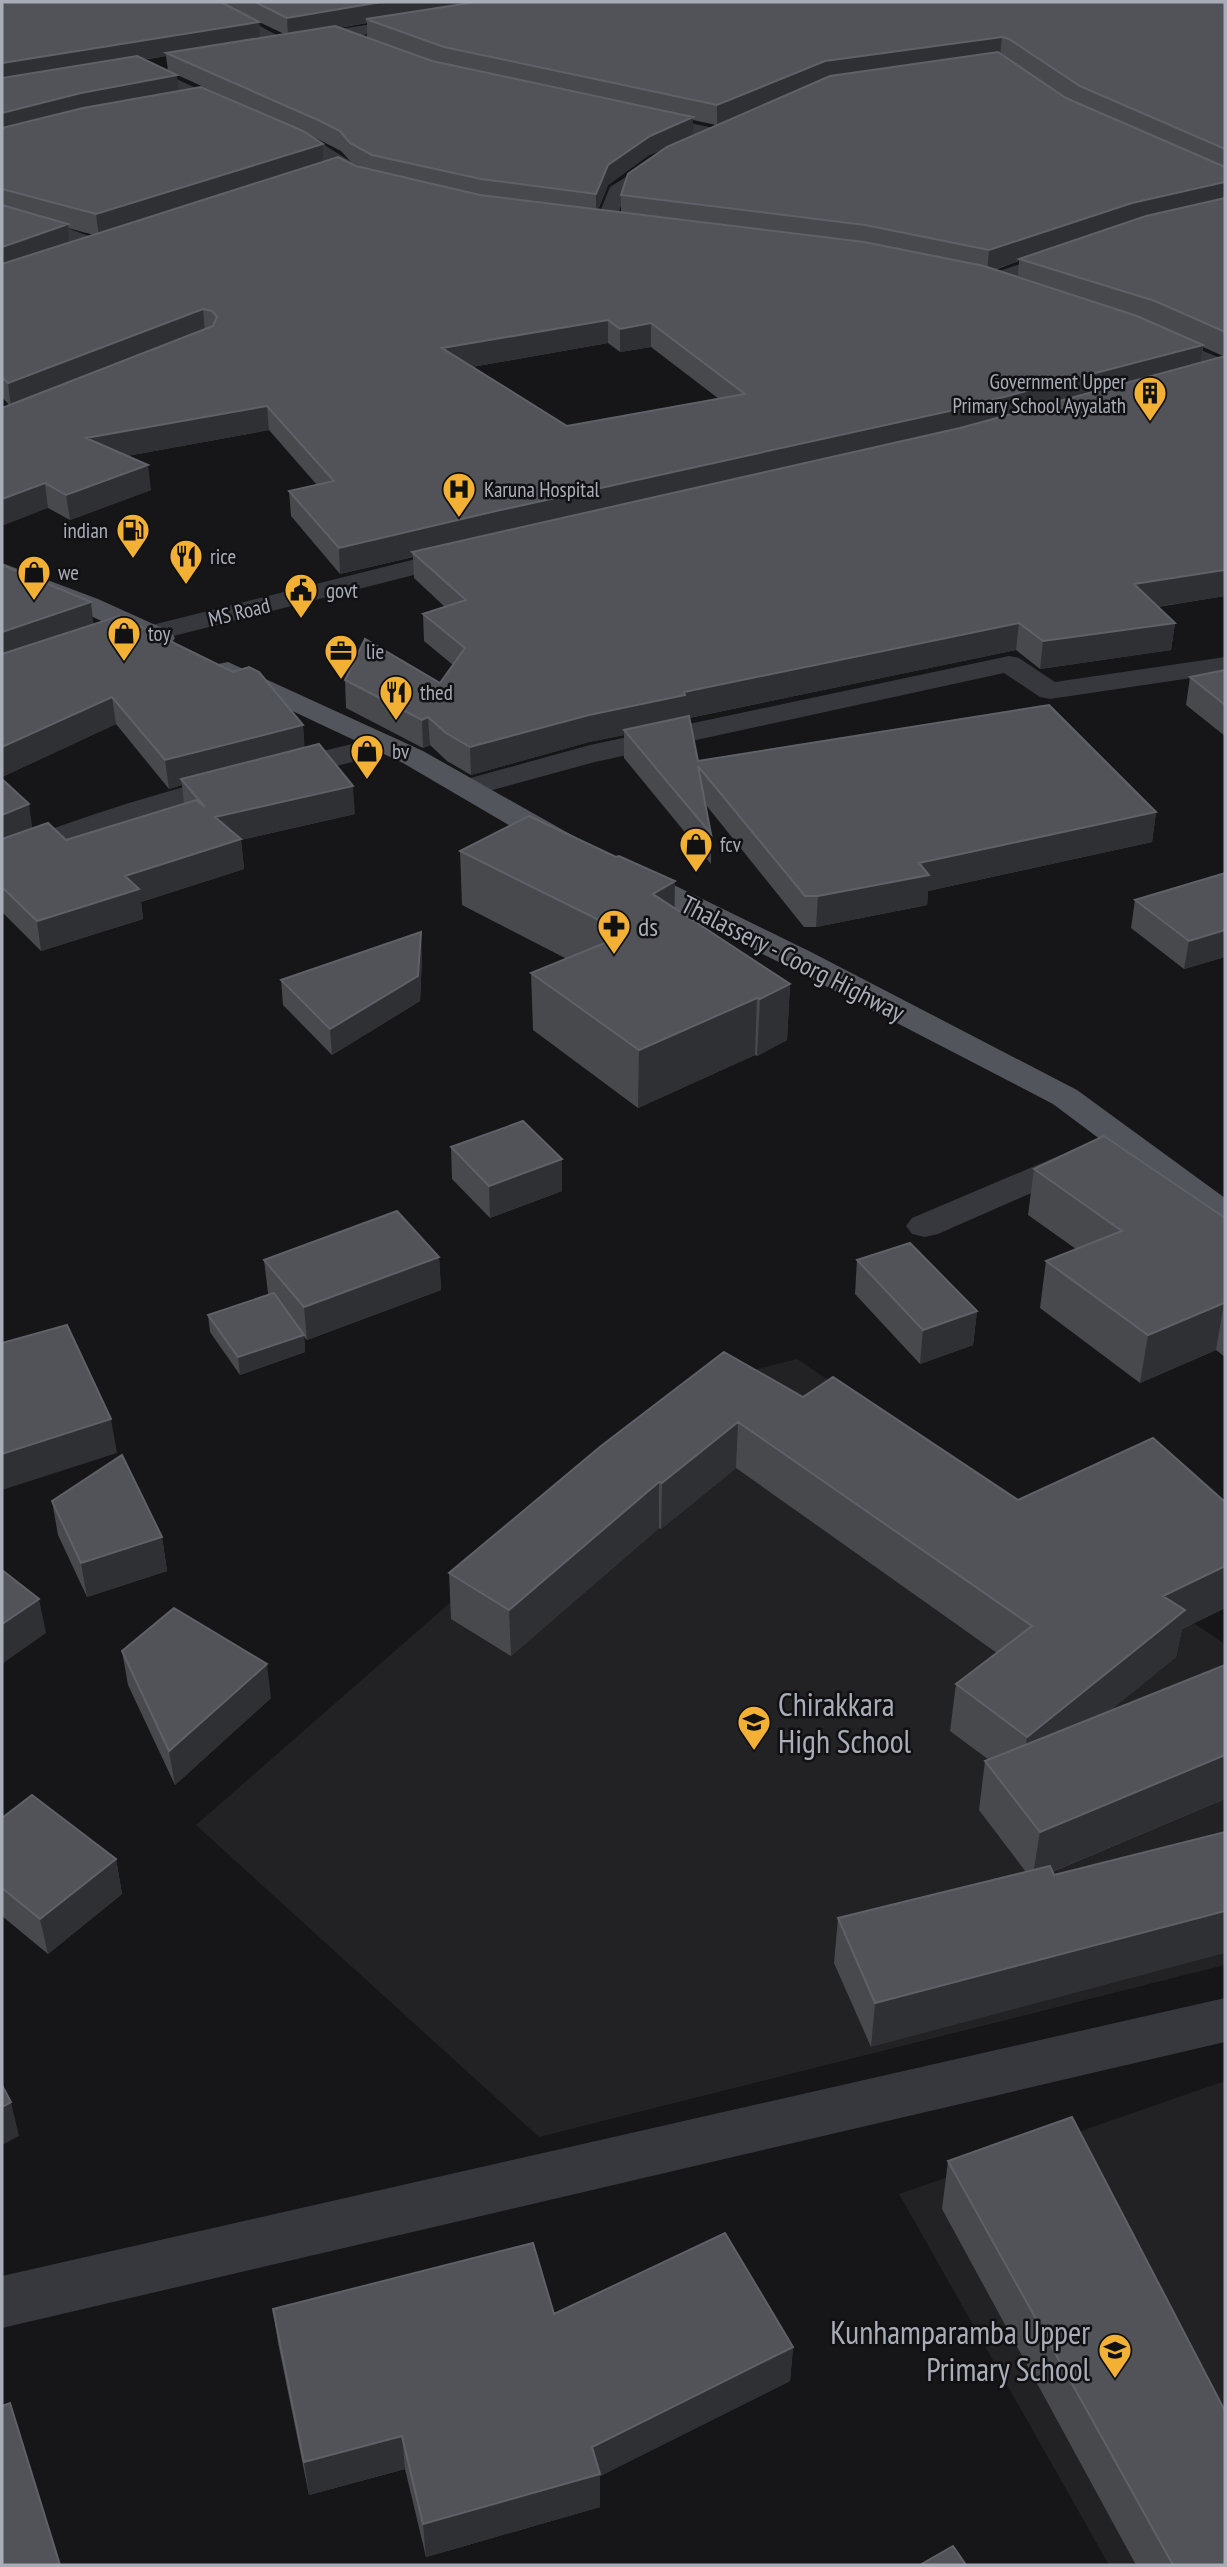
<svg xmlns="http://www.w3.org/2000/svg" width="1227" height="2567" font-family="'PT Sans Narrow',sans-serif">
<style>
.built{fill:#222225}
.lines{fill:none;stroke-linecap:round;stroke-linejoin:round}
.minor{fill:#37383d;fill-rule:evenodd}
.major{fill:#53555c;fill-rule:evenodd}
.wall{fill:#47494d;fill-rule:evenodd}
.shaded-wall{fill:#2f3033}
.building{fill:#525359;stroke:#5f6168;stroke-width:2;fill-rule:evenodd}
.labels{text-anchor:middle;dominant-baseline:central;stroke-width:5;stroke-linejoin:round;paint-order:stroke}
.far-poi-label{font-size:21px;fill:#a8adb8;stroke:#111113;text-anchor:start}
.far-street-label{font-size:21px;fill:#a8adb8;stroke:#111113}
.poi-label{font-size:26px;fill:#a8adb8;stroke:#111113;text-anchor:start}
.street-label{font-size:26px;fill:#a8adb8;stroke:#111113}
.near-poi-label{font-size:32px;fill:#a8adb8;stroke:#111113;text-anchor:start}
</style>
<rect width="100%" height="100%" fill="#161618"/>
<path class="built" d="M797 1359 1225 1644V1965L539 2137 196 1825 701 1383Z
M1225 2081V2565H1109L899 2194Z"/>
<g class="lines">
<path class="minor" d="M194 2H214L292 43 290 47H278Z
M418 17 424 19 426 22 424 25 301 45 293 40 301 35Z
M140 62 241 109 313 138 389 185 379 191 353 182 300 146 229 117 134 71 132 67 134 63Z
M641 113 719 129 728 134 719 139 635 122 632 118Z
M668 151 675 153 677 157 675 161 626 194 612 228H598L595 224 610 187Z
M2 211 67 228 105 242 108 246 105 250 98 252 2 223Z
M1069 248 1076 250 1079 254 1076 258 1009 281 1024 286 1027 290 1024 294C1012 298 986 291 978 281L981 277Z
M1153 330 1225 360V375L1145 342 1142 337 1145 332Z
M464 547 473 550 477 555 473 560 150 642 140 640 137 634 140 628Z
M1009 656 1019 658 1055 682 1225 657V673L1050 699 1040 697 1004 673 595 762 467 797 456 794 452 788 456 782 590 745Z
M387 736 397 739 401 745 397 751 202 799 107 829 2 868V848C126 798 256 766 387 736Z
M1082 1146 1095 1149 1100 1157 1095 1165 938 1234 925 1237 912 1234 906 1226 912 1218Z
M1225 1998V2042L2 2328V2276Z"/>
<path class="major" d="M2 563 98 599 171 632 175 638 171 644 161 646 151 644 80 611 2 580Z
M228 662 423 751 577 838 581 845 577 852 566 854 555 852 403 763 218 676 214 670 218 664Z
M626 865 637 867 811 952 1077 1090 1225 1198V1226L1212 1223 1053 1104 787 966 615 881 610 874 615 867Z"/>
</g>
<path class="wall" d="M2 2H1225V596L1158 607 1175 623 1171 650 1040 669 1016 650 689 718 698 761 1156 812 1152 842 928 891 927 905 816 927H804L706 805 711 834V864L624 758V735L589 742 471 775 447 761 430 745 423 748 346 708 345 680 440 683 453 665 424 641 423 614 445 607 414 578 413 557 340 574 291 516 289 491 317 485 269 430 127 456 151 490 70 520 48 508 9 405 2 397ZM255 20 284 34 261 38 259 22ZM367 23V38L339 28ZM166 56 168 71 143 60ZM1005 57 1007 58 1070 100 1066 98ZM175 74 257 111 178 91ZM693 120 716 125 693 135ZM306 133 341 151 351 162 361 167 324 162 323 144ZM664 149 621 195V212L598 210 608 185 649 155ZM68 228 94 235 70 242ZM1019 261 1018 277 995 270 1008 265ZM608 343 620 352 651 347 719 399 567 426 472 367ZM1203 347 1223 356 1201 362Z
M2 565 94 624 303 725 304 748 355 814 241 840 244 869 141 902 143 919 41 951 2 912V779L32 828 66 840 184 804 182 785 169 789 116 724 2 777Z
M1225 670V736L1186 705 1190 677Z
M460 851 674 908 790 984 787 1040 757 1056 755 1055 638 1108 533 1030 531 973 567 959 462 905Z
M1225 873V957L1184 969 1131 928 1135 900Z
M422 957 420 1001 332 1055 283 1005 281 980Z
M451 1147 562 1191 490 1218 452 1179Z
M1034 1169 1225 1218V1357L1216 1350 1140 1383 1040 1308 1046 1261 1076 1249 1028 1215Z
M439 1257 441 1290 307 1340 304 1337 305 1352 240 1375 210 1332 208 1315 269 1295 268 1293 264 1260Z
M857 1260 977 1311 973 1345 920 1364 855 1294Z
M803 1397 1018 1500 1225 1502V1608L1182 1629 1176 1657 1108 1712 1225 1799 1052 1872 871 2047 834 1963 838 1918 1026 1872 979 1810 985 1761 989 1760 950 1731 956 1684 997 1653 736 1468 661 1529 659 1528 511 1656 451 1619 449 1573 601 1446Z
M52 1501 162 1537 167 1571 87 1597 58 1535Z
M122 1651 271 1698 175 1785 128 1685Z
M2 1818 116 1859 122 1894 48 1954 2 1916Z
M948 2161 1225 2565H1136L942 2209Z
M273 2309 554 2314 793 2347 790 2381 600 2476V2507L426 2557 405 2469 309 2495 278 2343Z"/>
<path class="shaded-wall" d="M381 2H490L366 19 367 23 288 36 287 18Z
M259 22 261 41 166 53V56L2 82V63Z
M1002 37 1000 56 717 125V105L825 61Z
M177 75 179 95 2 134V113L81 93Z
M693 117V136L649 155 608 185 596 214V194L608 165 650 136Z
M323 144 324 165 99 236 96 214Z
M1225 182V202L1019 259V261L987 272 989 250 1132 203Z
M68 224 70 246 2 270V247Z
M203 309 205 333 11 407 8 383Z
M608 320V343L443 372 442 348Z
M651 323V347L620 352V329Z
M1203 345 1200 368 952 434 412 552 413 557 340 574 339 548Z
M267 406 269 430 89 463 86 438Z
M148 465 151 490 70 520 66 495Z
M45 483 48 508 2 526V499Z
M1225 570V596L1130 611 1134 584Z
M91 602 94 629 2 660V632Z
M1019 623 1016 650 684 719 624 730V735L589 742 471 775 470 747 589 715 684 692Z
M1175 623 1171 650 1040 669 1043 641Z
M112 697 116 724 2 777V747Z
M428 717 430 745 423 748 422 720Z
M303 725 305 753 181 779 182 785 169 789 165 760Z
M353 786 355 814 241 840 244 869 141 902 143 919 41 951 37 921 125 876 215 817Z
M29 804 33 833 2 846V815Z
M1156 812 1152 842 928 891 927 905 816 927 818 896 919 863Z
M675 881 674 936 653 894Z
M1225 930V957L1184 969 1189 941Z
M421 932 422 957 420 1001 332 1055 330 1029Z
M790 984 787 1040 757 1056 760 999Z
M757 998 755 1055 638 1108 639 1050Z
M562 1159V1191L490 1218 489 1186Z
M439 1257 441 1290 307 1340 304 1307Z
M1224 1303 1216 1350 1140 1383 1148 1335Z
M977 1311 973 1345 920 1364 923 1330Z
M304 1335 305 1352 240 1375 238 1357Z
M111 1419 117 1453 2 1490V1454Z
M738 1422 736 1468 661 1529 662 1483Z
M659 1482V1528L511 1656 509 1610Z
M162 1537 167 1571 87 1597 81 1563Z
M1225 1566V1608L1182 1629 1176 1657 1021 1783 1027 1737 1163 1596Z
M39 1599 46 1633 2 1664V1624Z
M267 1664 271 1698 175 1785 169 1751Z
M1225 1755V1799L1032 1880 1040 1832Z
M116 1859 122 1894 48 1954 40 1919Z
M1225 1911V1953L871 2047 875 2003Z
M11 2102 19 2136 2 2145V2107Z
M793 2347 790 2381 600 2476V2507L426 2557 423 2524 592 2447Z
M402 2436 405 2469 309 2495 304 2462Z"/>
<path class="building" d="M2 2H221L259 22 2 63Z
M255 2H381L287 18Z
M476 2H1225V149L1080 86 1009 39 1002 37 825 61 717 105 444 47 366 19Z
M335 26 432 61 693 117 650 136 608 165 596 194 481 179 372 155 350 143 340 131 318 120 166 53Z
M998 52 1066 98 1225 167V182L1132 203 989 250 865 225 621 195 628 174 667 147 830 76Z
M137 56 177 75 81 93 2 113V78Z
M201 87 303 131 323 144 96 214 2 189V128L83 108Z
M338 157 356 166 480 195 864 242 984 266 1137 316 1203 345 954 410 496 511 339 548 289 491 334 481 267 406 86 438 148 465 66 495 45 483 2 499V408L213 326 217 317 212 311 203 309 8 383 2 377V264ZM608 320 620 329 651 323 745 394 567 426 442 348Z
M1225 198V332L1155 301 1019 259 1146 216Z
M2 205 68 224 2 247Z
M1225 356V570L1134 584 1175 623 1043 641 1019 623 684 692 685 695 589 715 470 747 446 733 428 717 422 720 345 680 365 639 440 683 465 648 423 614 466 600 412 552 960 428Z
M2 565 91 602 2 632Z
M119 616 233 672 249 667 259 672 303 725 165 760 112 697 2 747V654Z
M1225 670V705L1190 677Z
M1049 705 1156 812 919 863 929 875 818 896H805L698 766 711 834 624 730 689 716 698 761Z
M319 744 353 786 215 817 241 839 125 876 139 889 37 921 2 887V839L48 823 66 840 196 800 205 807 181 779Z
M2 779 29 804 2 815Z
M529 816 616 857 619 856 675 881 653 894 790 984 760 999 757 998 639 1050 531 973 627 934 460 851Z
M1225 873V930L1189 941 1135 900Z
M421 932 418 976 330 1029 281 980Z
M523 1121 562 1159 489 1186 451 1147Z
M1104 1136 1225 1218V1304L1224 1303 1148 1335 1046 1261 1122 1231 1034 1169Z
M397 1211 439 1257 304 1307 264 1260Z
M910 1243 977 1311 923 1330 857 1260Z
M274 1293 304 1335 238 1357 208 1315Z
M67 1325 111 1419 2 1454V1343Z
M724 1352 803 1397 833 1377 1018 1500 1153 1438 1225 1502V1566L1163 1596 1185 1610 1027 1737 956 1684 1032 1626 738 1422 662 1483 659 1482 509 1610 449 1573 601 1446Z
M122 1455 162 1537 81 1563 52 1501Z
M2 1570 39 1599 2 1624Z
M174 1608 267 1664 169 1751 122 1651Z
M1225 1665V1755L1040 1832 985 1761Z
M32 1795 116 1859 40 1919 2 1888V1818Z
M1225 1832V1911L875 2003 838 1918 1050 1866 1054 1875Z
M2 2085 11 2102 2 2107Z
M1072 2117 1225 2411V2565H1173L948 2161Z
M725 2233 793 2347 592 2447 600 2474 423 2524 402 2436 304 2462 273 2309 533 2243 554 2314Z
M10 2403 60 2565H2V2406Z
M953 2546 966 2565H920Z"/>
<defs>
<symbol id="building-pin" viewBox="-11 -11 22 30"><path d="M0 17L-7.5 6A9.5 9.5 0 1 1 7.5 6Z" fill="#f2b134" stroke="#111113"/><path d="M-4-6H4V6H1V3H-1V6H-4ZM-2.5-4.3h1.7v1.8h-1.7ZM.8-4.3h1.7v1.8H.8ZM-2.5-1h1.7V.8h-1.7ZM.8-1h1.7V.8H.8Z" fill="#111"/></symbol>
<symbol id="hospital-pin" viewBox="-11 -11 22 30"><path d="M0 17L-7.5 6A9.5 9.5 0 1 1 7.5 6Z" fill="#f2b134" stroke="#111113"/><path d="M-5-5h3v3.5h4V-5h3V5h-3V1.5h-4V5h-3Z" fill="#111"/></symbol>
<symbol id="fuel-pin" viewBox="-11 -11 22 30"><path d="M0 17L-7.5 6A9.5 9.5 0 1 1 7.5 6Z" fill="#f2b134" stroke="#111113"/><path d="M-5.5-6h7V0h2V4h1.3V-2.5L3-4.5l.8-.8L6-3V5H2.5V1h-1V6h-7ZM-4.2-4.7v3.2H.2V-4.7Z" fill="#111"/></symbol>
<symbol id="restaurant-pin" viewBox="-11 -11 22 30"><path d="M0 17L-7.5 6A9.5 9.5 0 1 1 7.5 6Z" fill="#f2b134" stroke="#111113"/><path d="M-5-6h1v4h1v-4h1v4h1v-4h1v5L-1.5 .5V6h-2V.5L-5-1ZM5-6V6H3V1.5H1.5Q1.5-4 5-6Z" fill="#111"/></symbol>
<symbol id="shop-pin" viewBox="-11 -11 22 30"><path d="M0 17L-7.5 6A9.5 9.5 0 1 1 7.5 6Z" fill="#f2b134" stroke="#111113"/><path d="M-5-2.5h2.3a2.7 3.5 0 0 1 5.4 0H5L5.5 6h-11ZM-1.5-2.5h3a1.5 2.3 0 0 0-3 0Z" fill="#111"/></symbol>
<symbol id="civic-pin" viewBox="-11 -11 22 30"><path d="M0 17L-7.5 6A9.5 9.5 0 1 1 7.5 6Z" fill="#f2b134" stroke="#111113"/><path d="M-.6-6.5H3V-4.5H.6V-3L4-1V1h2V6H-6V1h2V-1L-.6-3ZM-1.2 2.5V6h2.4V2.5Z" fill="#111"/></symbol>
<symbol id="office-pin" viewBox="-11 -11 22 30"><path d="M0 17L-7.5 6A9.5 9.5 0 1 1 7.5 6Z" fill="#f2b134" stroke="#111113"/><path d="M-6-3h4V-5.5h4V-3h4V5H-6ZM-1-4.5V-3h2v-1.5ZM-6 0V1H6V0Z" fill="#111"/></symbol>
<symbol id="pharmacy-pin" viewBox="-11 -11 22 30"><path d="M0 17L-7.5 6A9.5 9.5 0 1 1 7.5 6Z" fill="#f2b134" stroke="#111113"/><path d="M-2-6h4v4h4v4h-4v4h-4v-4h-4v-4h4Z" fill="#111"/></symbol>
<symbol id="school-pin" viewBox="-11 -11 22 30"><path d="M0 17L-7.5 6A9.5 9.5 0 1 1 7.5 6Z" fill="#f2b134" stroke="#111113"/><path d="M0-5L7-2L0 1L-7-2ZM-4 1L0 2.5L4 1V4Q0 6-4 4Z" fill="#111"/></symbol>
</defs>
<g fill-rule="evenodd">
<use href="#building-pin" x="1131" y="374" width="38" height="52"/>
<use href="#hospital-pin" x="440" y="470" width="38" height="52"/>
<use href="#fuel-pin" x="114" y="511" width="38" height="52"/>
<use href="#restaurant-pin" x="167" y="537" width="38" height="52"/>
<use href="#shop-pin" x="15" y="553" width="38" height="52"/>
<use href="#civic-pin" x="282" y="571" width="38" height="52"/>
<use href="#shop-pin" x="105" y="614" width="38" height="52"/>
<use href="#office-pin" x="322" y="632" width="38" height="52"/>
<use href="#restaurant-pin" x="377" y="673" width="38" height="52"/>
<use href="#shop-pin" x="348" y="732" width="38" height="52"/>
<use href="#shop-pin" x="677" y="825" width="38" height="52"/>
<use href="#pharmacy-pin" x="595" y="907" width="38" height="52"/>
<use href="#school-pin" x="735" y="1703" width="38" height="52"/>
<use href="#school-pin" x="1096" y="2331" width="38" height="52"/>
</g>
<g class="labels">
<g class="far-poi-label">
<text x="1126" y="381" text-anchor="end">Government Upper<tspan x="1126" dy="24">Primary School Ayyalath</tspan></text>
<text x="484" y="489">Karuna Hospital</text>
<text x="108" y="530" text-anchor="end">indian</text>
<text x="210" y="556">rice</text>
<text x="58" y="572">we</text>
<text x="326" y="590">govt</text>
<text x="148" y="633">toy</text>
<text x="366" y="651">lie</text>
<text x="420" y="692">thed</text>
<text x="392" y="751">bv</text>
<text x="720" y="844">fcv</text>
</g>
<g class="far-street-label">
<text transform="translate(239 612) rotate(-14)">MS Road</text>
</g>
<g class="poi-label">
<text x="638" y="926">ds</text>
</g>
<g class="street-label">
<text transform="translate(793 958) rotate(27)">Thalassery - Coorg Highway</text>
</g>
<g class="near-poi-label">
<text x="778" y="1704">Chirakkara<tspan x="778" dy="37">High School</tspan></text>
<text x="1090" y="2332" text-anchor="end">Kunhamparamba Upper<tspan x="1090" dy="37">Primary School</tspan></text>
</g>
</g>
<rect width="1227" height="2567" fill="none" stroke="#a8adb8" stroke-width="7"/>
</svg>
